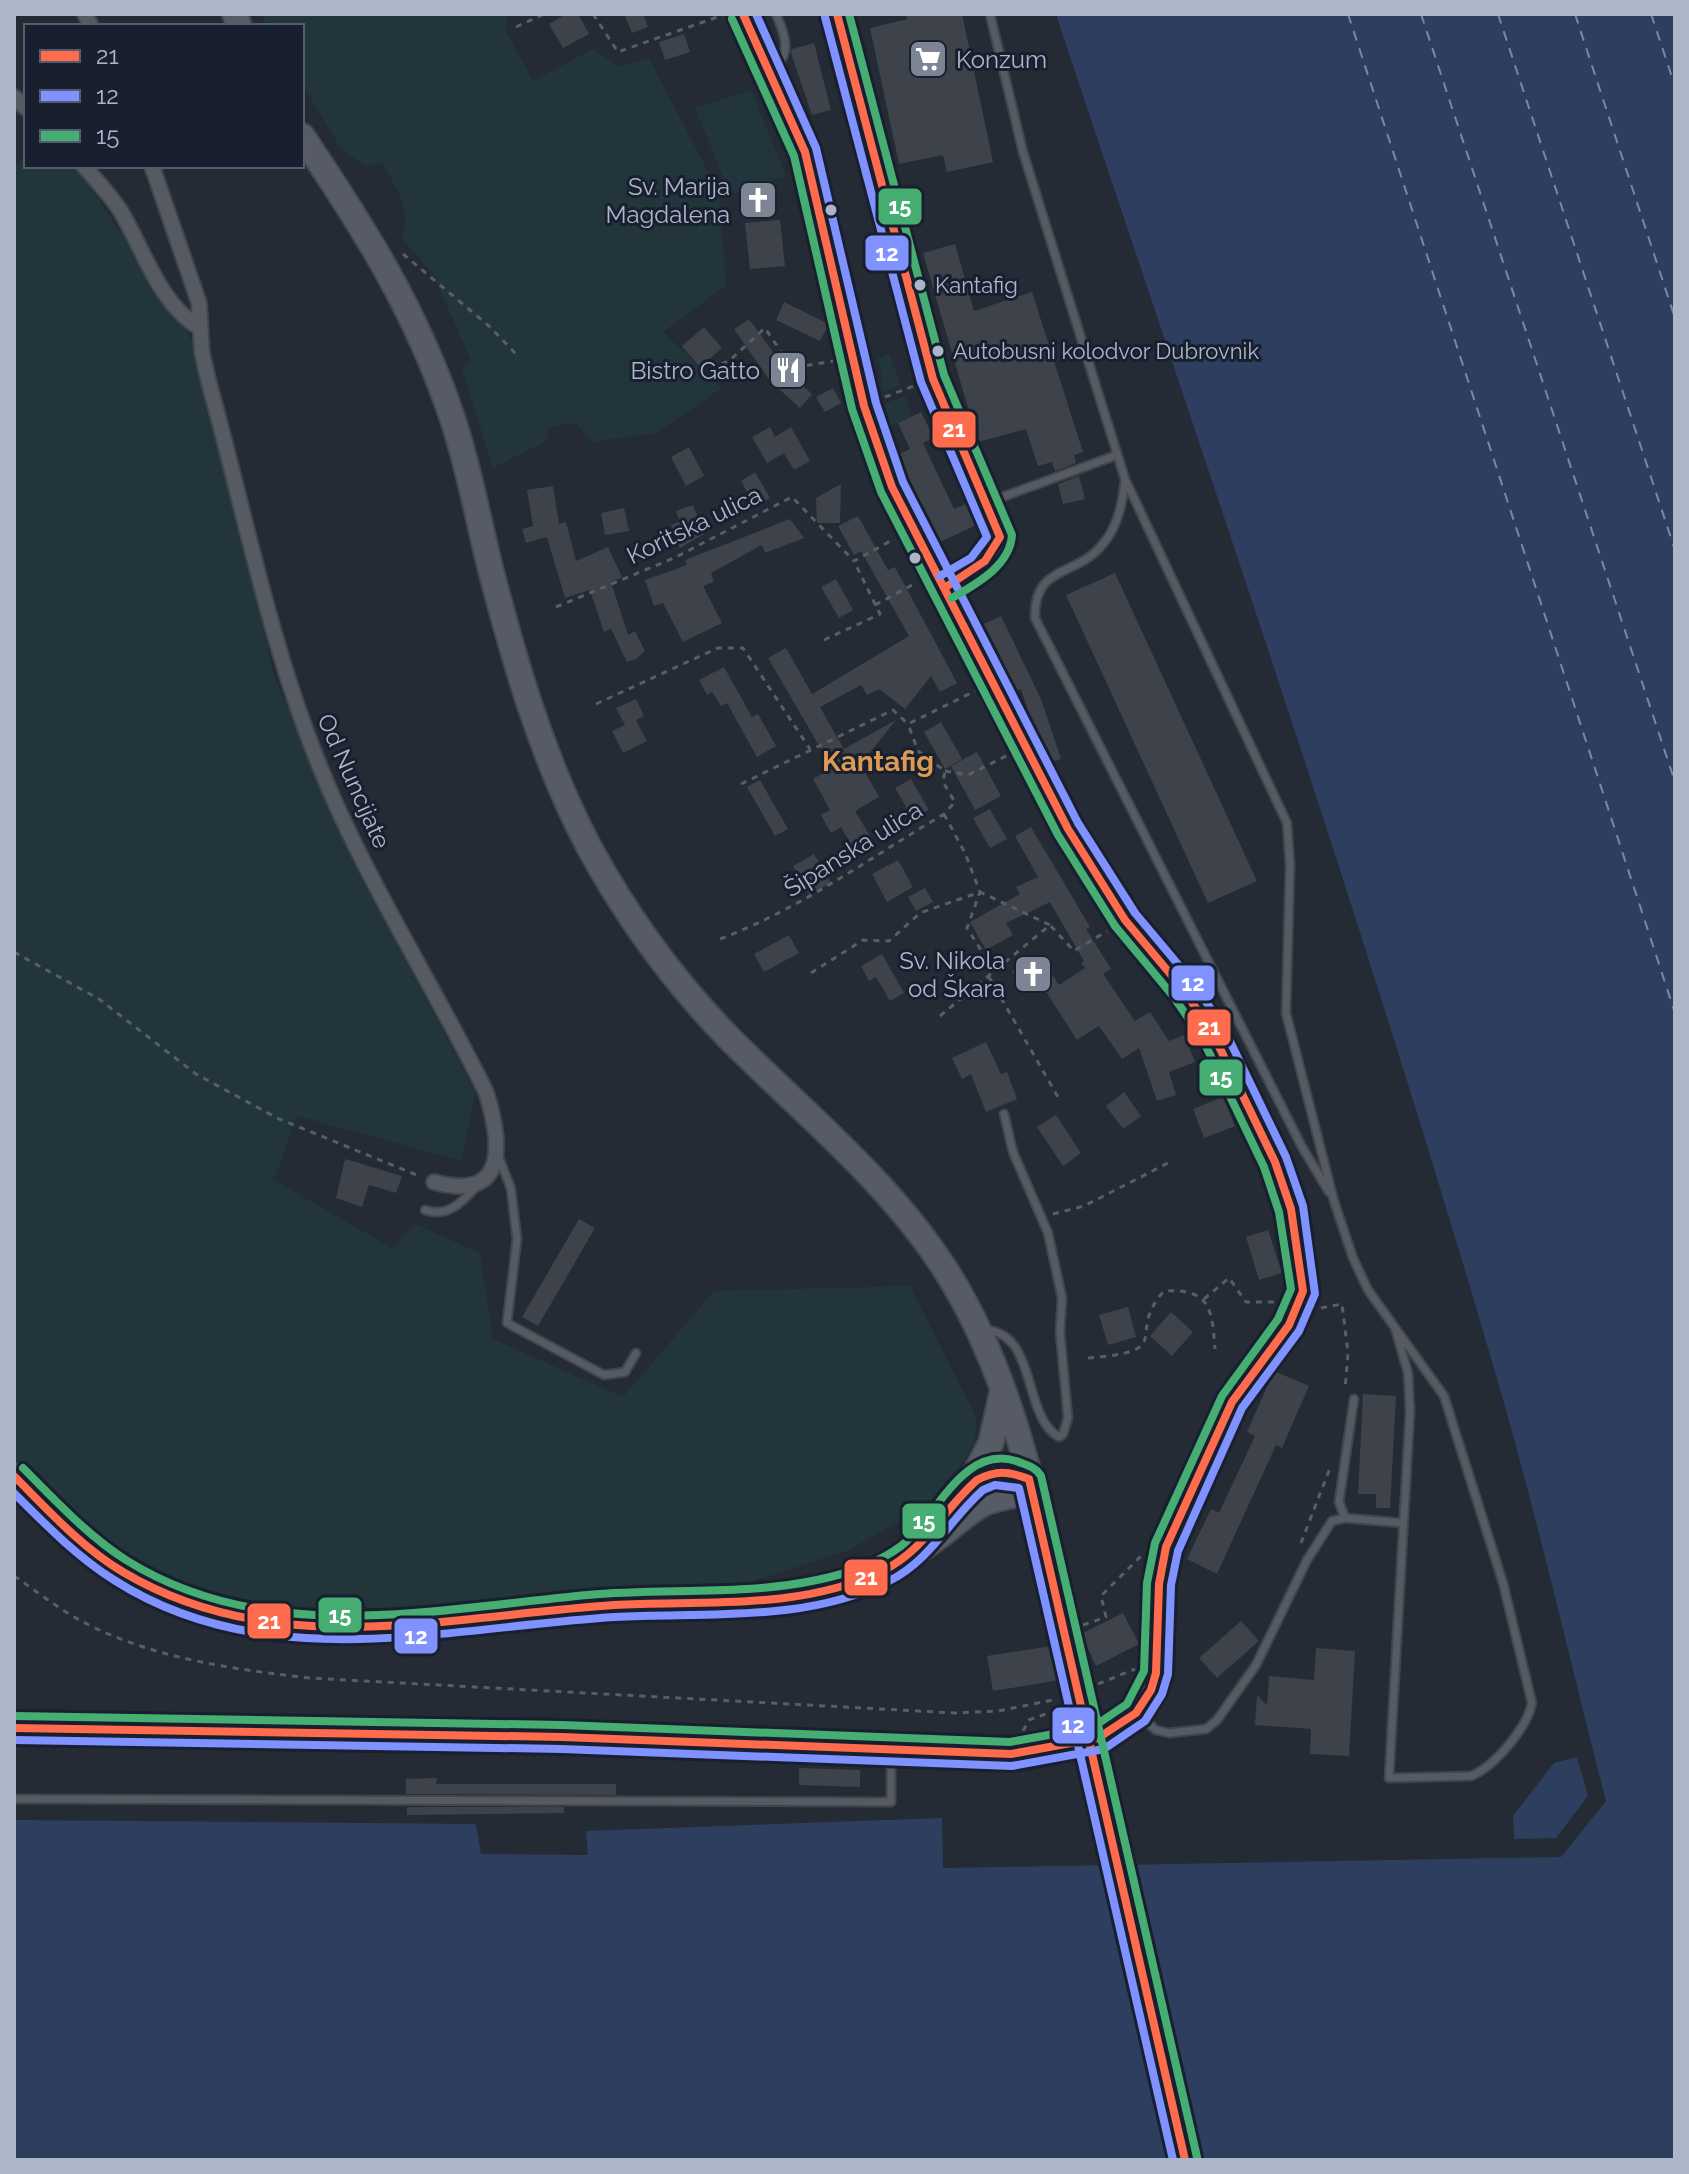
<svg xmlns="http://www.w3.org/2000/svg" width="1689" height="2174" font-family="Raleway,sans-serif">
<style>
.green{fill:#22353b}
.water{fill:#2e3e5e}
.pier{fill:#252b35}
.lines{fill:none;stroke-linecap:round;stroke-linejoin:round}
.ferry{stroke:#7389b2;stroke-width:2;stroke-dasharray:10 8;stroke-linecap:butt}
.building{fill:#3d424b}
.lane-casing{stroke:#41454d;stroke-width:11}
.street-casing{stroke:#41454d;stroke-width:18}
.primary-casing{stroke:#424851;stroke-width:28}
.path{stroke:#585e66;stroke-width:3;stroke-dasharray:6 6;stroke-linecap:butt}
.lane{stroke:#555a63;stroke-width:7}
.street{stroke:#555a63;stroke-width:14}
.primary{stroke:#575b65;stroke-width:24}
.primary-bridge-casing{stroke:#424851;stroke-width:28;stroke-linecap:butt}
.primary-bridge{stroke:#575b65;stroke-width:24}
.bus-1-casing{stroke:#182030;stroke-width:14}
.bus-2-casing{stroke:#182030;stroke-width:14}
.bus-3-casing{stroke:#182030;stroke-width:14}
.bus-1{stroke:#ff6b4d;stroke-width:8}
.bus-2{stroke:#8092ff;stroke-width:8}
.bus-3{stroke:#46ae72;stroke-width:8}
.bus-dot{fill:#adb5c8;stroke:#182030;stroke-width:3}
.labels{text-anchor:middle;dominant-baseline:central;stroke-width:6;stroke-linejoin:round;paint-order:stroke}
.bus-label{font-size:22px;fill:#adb5c8;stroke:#182030;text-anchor:start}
.poi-label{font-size:24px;fill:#adb5c8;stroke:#182030;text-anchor:end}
.street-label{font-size:24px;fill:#adb5c8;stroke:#182030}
.quarter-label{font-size:28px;font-weight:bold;fill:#dd9a53;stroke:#182030}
.line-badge{stroke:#182030;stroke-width:3}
.badge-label{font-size:22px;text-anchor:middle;font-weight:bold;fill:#fff}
</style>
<rect width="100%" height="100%" fill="#252b35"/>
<path class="green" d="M261 14H507L506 31 533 81 593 49 619 66 649 58 719 193 726 285 663 332 722 388 656 433 592 442 576 423 549 427 547 441 493 468 462 369 471 360 432 272 402 238C412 208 397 190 382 163L365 166 342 150 302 84V26H268Z
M751 90 786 176 730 194 695 108Z
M26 155V166H73L85 179 194 343 214 438 249 559 273 673 353 862 475 1091 462 1161 297 1116 274 1180 392 1248 415 1224 480 1253 493 1339 623 1397 714 1291 910 1286 976 1417 975 1442 963 1462 924 1507 849 1550 747 1583 405 1610 342 1605 280 1614 227 1609 171 1590 116 1554 14 1462V169Z
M889 354 901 385 883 392 879 358Z
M905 396 912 416 887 428 882 405Z"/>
<path class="water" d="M1056 14H1675V2160H14V1820L476 1824 481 1854 588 1855 586 1831 942 1818 943 1868 1561 1857 1606 1801C1570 1661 1538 1520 1498 1382 1364 922 1207 469 1056 14Z
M1577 1757 1588 1796 1556 1838 1514 1839 1513 1816 1554 1763Z"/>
<path class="pier" d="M1098 1861H1135L1204 2160H1167Z"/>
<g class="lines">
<path class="ferry" d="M1348 14 1675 1013
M1421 14 1675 782
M1498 14 1675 550
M1575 14 1675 318
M1651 14 1675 86"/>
</g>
<path class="building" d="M566 14H578L589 34 563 48 549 24Z
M624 14H643L648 27 632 33Z
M906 14H962L993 162 947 172 943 155 899 164 870 28 907 19Z
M684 34 690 52 665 60 659 42Z
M814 43 831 110 812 115 791 53 792 49Z
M780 220 785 266 750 269 745 223Z
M955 244 974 311 1032 292 1083 452 1074 455 1076 463 1055 471 1052 462 1038 466 1026 429 978 442 923 253Z
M784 302 829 324 820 341 776 320Z
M749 319 788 372 812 394 800 408 770 381 734 329Z
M704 327 722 348 700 367 682 346Z
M833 388 841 403 825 412 816 397Z
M921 412 934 438 910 449 898 423Z
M770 427 775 437 791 427 810 461 794 470 784 453 767 463 752 437Z
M923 443 954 509 966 504 976 525 938 543 897 455Z
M689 447 704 476 686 486 671 457Z
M755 472 770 498 755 506 741 481Z
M1079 476 1085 499 1063 504 1058 484Z
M841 484 840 523H817L816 498Z
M553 486 559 524 566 522 576 561 608 547 622 577 611 582 628 635 635 631 645 651 636 659 627 662 611 629 604 632 590 590 565 598 547 537 526 543 522 529 533 526 527 490Z
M693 505 704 534 680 548 671 525 680 522 676 511Z
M624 508 629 531 605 535 601 513Z
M858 516 888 570 895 567 957 683 940 692 931 676 905 709 879 689 867 695 861 685 820 707 844 749 896 720 856 770 862 767 879 797 855 811 873 841 855 851 841 827 831 833 821 815 830 810 813 779 832 768 768 658 786 648 812 694 909 636 861 551 854 555 838 526Z
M790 519 804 538 765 553 762 545 711 573 714 582 703 586 722 623 683 642 663 603 654 606 645 580 687 565 685 560Z
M1115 573 1257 881 1208 903 1066 595Z
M836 579 853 610 839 618 821 587Z
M1001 616 1041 699 1061 759 1050 762 1035 732 1021 689 1017 691 984 624Z
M724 667 752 717 758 714 776 746 757 757 727 703 721 706 712 692 707 695 699 680Z
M636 699 644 716 636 720 647 741 623 753 612 731 625 725 616 708Z
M941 722 962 759 945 769 924 732Z
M977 752 1001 796 975 810 951 766Z
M911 779 929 810 913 819 895 788Z
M760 780 788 829 775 836 747 787Z
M990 809 1007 839 990 848 973 818Z
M1031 827 1090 927 1086 929 1111 969 1103 974 1135 1021 1150 1012 1169 1041 1184 1035 1195 1062 1169 1072 1176 1095 1157 1101 1139 1048 1122 1059 1099 1026 1077 1040 1041 984 1025 993 1012 971 1040 956 1059 985 1085 968 1081 963 1084 961 1050 902 1006 923 1013 935 986 950 970 922 1020 894 1016 887 1038 877 1015 836Z
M814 854 831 883 809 895 793 866Z
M898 860 913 887 887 902 872 874Z
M925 888 933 902 916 911 908 897Z
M789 935 799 953 764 972 754 954Z
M882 954 904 993 890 1001 876 977 869 981 861 966Z
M986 1042 1001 1074 1007 1072 1017 1099 986 1112 971 1074 962 1079 952 1058Z
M1124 1092 1141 1116 1123 1129 1106 1106Z
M1223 1097 1235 1126 1204 1138 1193 1109Z
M1056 1115 1081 1153 1063 1166 1037 1127Z
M345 1159 402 1176 396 1193 369 1185 362 1207 336 1198Z
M579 1219 595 1228 538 1326 522 1317Z
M1268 1230 1282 1273 1259 1280 1246 1237Z
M1128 1307 1136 1337 1108 1345 1099 1315Z
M1171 1312 1193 1332 1172 1356 1150 1336Z
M1274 1371 1309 1386 1282 1448 1276 1445 1217 1574 1187 1559 1211 1509 1219 1513 1255 1436 1247 1432Z
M1363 1394 1396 1396 1390 1508H1376V1494H1358Z
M1123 1613 1139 1644 1096 1666 1081 1634Z
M1241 1621 1259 1641 1217 1678 1199 1658Z
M1052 1646 1060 1680 993 1691 987 1656Z
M1316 1648 1355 1651 1349 1756 1310 1754 1311 1729 1255 1725 1257 1695 1267 1705 1269 1676 1314 1680Z
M799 1768 860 1770V1787L799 1785Z
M437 1778 436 1784H616V1795L406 1794V1779Z
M407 1807H564V1813L407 1815Z"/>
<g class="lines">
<defs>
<path id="lane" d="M990 14 1023 152 1125 479 1287 823 1290 866 1286 1013 1334 1201 1353 1258 1368 1290 1444 1396 1503 1583 1532 1703C1527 1728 1494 1767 1471 1776L1389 1778 1410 1411 1408 1373 1395 1328
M772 68C794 55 784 33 776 14
M1125 480C1123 501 1117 529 1102 545 1075 578 1034 564 1035 618L1302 1147 1329 1192
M986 503 1117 455
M498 1155 511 1189 517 1239 507 1323 604 1375 625 1372 636 1353
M425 1210C448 1218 462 1202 477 1186
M985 1330C1038 1333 1022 1417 1059 1437L1063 1434 1068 1418 1060 1332 1062 1298 1048 1233 1013 1152 1004 1114
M1345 1518 1339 1502 1354 1399
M1138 1715 1156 1730 1169 1733 1206 1729 1217 1720 1256 1665 1307 1560 1332 1521 1345 1518 1402 1523
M14 1799 891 1802V1752"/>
<path id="street" d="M85 14 91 26
M837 14 933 379 1000 537C992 563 968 575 946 587
M14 97 26 108
M84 166C96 180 110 195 120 210 144 250 159 304 200 328
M152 166 199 303 202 353 209 383C244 509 269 641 318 762 363 876 432 982 486 1092 501 1140 510 1203 434 1182"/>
<path id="primary" d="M235 14 239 26
M302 136C365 230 415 308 452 417 468 464 477 514 489 563 514 660 542 758 589 847 627 917 675 983 731 1040 804 1113 886 1179 943 1266 1024 1390 1044 1546 1077 1687
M14 1476C48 1510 83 1547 123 1572 266 1662 434 1621 591 1607 668 1601 765 1607 838 1586 874 1576 911 1558 941 1535 956 1524 968 1511 985 1503 999 1497 1016 1495 1032 1492
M969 1485 991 1443 1002 1393
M932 1528C957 1498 986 1455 1029 1479
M14 1728 562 1737 1011 1754 1098 1738 1136 1713 1151 1690 1156 1673 1159 1584 1166 1547 1232 1402 1289 1325 1303 1291 1291 1209 1275 1162 1212 1032 1183 989 1125 920 1068 829 892 487 864 406 805 152 743 14"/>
</defs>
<use href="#lane" class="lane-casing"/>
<use href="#street" class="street-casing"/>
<use href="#primary" class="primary-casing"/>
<path class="path" d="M593 14 618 52 723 15
M516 27 544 14
M403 254 489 326 516 354
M688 377 729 361 765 328 792 368 833 361
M885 397 919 384
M875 605 916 583
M556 607 674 558 792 497 854 561 894 539
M824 640 880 614 854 561
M596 704 718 648H743L810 749
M945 771 968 775 1008 755
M741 784 893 710 908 724 975 691
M944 814 965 853 980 892 967 928 995 972
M720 939C802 908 868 859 944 814L955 802 943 782 945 771 918 751 908 724
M14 952 99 999 196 1074 277 1118 419 1176
M811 973 863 940 889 941 920 913 980 892 1050 925
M989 977 1058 1097
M940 1016 1050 925 1074 951 1107 931
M1053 1214 1084 1206 1170 1162
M1204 1299 1229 1278 1246 1302H1275
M1321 1308 1342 1304 1348 1353 1345 1390
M1088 1358C1179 1351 1124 1335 1164 1291 1211 1288 1212 1310 1215 1349
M1301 1543 1330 1468
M14 1576C38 1592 61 1611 87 1624 156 1659 233 1669 309 1678L955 1713 998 1711 1058 1699
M1083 1625 1106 1617 1101 1596 1142 1555
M1098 1684 1135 1669
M1023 1731 1029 1720 1059 1709"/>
<use href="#lane" class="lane"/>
<use href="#street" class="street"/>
<use href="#primary" class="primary"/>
<defs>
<path id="primary-bridge" d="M1077 1687 1185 2160"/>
</defs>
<use href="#primary-bridge" class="primary-bridge-casing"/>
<use href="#primary-bridge" class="primary-bridge"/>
<defs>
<path id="bus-1" d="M837 14 933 379 1000 537 985 561 946 587
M14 1476C48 1510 81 1547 123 1572 276 1663 447 1616 614 1605 702 1600 799 1611 882 1571 924 1551 943 1510 977 1480 996 1470 1008 1471 1029 1479L1185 2160
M14 1728 562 1737 1011 1754 1098 1738 1136 1713 1151 1690 1156 1673 1159 1584 1166 1547 1232 1402 1289 1325 1303 1291 1291 1209 1275 1162 1212 1032 1183 989 1125 920 1068 829 892 487 864 406 805 152 743 14"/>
<path id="bus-2" d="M825 17 921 382 987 537 971 558 940 576
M14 1493C45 1524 76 1556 114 1580 267 1678 448 1627 615 1617 706 1612 805 1623 889 1581 931 1560 949 1520 983 1490L995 1485 1019 1488 1173 2160
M14 1740 562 1749 1012 1766 1104 1749 1145 1721 1162 1694 1168 1674 1171 1585 1178 1551 1242 1408 1299 1331 1315 1294 1303 1206 1286 1157 1223 1027 1192 981 1135 913 1078 823 903 482 876 403 816 148 756 14"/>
<path id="bus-3" d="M849 14 944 375 1012 535C1010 566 976 584 952 598
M23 1468C55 1500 87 1535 126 1560 266 1648 434 1609 588 1595 664 1588 742 1596 817 1580 846 1574 877 1564 901 1546 935 1520 962 1444 1016 1461 1026 1465 1036 1467 1041 1476L1197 2157
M14 1716 562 1725 1010 1742 1093 1727 1127 1704 1144 1671 1147 1583 1155 1543 1222 1396 1278 1319 1291 1289 1279 1212 1264 1167 1202 1038 1173 996 1115 926 1058 835 881 492 852 409 794 156 732 19"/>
</defs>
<use href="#bus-1" class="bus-1-casing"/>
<use href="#bus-2" class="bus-2-casing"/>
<use href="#bus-3" class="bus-3-casing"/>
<use href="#bus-1" class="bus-1"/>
<use href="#bus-2" class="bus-2"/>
<use href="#bus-3" class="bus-3"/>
</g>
<defs>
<symbol id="supermarket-square" viewBox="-11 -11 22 22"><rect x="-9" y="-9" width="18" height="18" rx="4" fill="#7d8595" stroke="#182030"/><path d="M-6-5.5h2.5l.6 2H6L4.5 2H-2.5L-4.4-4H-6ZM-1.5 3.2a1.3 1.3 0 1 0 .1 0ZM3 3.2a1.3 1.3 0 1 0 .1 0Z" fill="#fff"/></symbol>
<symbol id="church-square" viewBox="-11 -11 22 22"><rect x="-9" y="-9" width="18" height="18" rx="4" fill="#7d8595" stroke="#182030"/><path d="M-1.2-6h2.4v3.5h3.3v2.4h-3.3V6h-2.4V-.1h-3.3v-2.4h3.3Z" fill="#fff"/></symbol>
<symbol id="restaurant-square" viewBox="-11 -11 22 22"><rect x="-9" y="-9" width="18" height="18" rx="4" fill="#7d8595" stroke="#182030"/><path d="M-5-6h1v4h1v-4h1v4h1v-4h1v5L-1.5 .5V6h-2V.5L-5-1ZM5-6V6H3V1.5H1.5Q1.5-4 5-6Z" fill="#fff"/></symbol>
</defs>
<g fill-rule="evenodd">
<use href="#supermarket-square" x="906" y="37" width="44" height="44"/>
<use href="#church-square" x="736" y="178" width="44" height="44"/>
<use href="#restaurant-square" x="766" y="348" width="44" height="44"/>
<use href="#church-square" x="1011" y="952" width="44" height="44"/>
</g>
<g class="bus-dot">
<circle cx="831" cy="210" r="7"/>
<circle cx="920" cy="285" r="7"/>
<circle cx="938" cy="351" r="7"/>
<circle cx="915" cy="558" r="7"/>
</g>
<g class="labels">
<g class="bus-label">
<text x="935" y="285">Kantafig</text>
<text x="953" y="351">Autobusni kolodvor Dubrovnik</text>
</g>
<g class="poi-label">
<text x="956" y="59" text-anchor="start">Konzum</text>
<text x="730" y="186">Sv. Marija<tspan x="730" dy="28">Magdalena</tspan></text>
<text x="760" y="370">Bistro Gatto</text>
<text x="1005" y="960">Sv. Nikola<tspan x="1005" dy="28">od Škara</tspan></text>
</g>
<g class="street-label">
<text transform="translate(694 525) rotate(-26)">Koritska ulica</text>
<text transform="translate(354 781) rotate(66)">Od Nuncijate</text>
<text transform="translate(853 849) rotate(-32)">Šipanska ulica</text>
</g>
<g class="quarter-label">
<text x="878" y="761">Kantafig</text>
</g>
</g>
<g class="line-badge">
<rect x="877" y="187" width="46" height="39" rx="8" fill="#46ae72"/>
<rect x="864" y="234" width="46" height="38" rx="8" fill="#8092ff"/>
<rect x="931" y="410" width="46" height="39" rx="8" fill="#ff6b4d"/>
<rect x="1170" y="964" width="46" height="38" rx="8" fill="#8092ff"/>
<rect x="1186" y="1008" width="46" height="39" rx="8" fill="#ff6b4d"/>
<rect x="1198" y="1058" width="46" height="39" rx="8" fill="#46ae72"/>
<rect x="901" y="1502" width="46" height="38" rx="8" fill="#46ae72"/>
<rect x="843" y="1558" width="46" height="39" rx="8" fill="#ff6b4d"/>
<rect x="317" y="1596" width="46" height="38" rx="8" fill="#46ae72"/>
<rect x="246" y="1602" width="46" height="38" rx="8" fill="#ff6b4d"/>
<rect x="393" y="1617" width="46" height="38" rx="8" fill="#8092ff"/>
<rect x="1051" y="1706" width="45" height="39" rx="8" fill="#8092ff"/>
</g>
<g class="badge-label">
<text x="900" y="214">15</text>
<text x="887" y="261">12</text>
<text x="954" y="437">21</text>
<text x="1193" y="991">12</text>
<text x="1209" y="1035">21</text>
<text x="1221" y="1085">15</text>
<text x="924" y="1529">15</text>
<text x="866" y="1585">21</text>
<text x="340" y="1623">15</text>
<text x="269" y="1629">21</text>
<text x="416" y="1644">12</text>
<text x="1073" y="1733">12</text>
</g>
<rect width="1689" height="2174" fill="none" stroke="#adb5c8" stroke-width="32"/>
<rect x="24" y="24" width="280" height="144" fill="#182030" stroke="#545c6d" stroke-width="2"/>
<rect x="40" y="50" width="40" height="12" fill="#ff6b4d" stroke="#545c6d" stroke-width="2"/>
<text x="96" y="64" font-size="24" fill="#adb5c8">21</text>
<rect x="40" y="90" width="40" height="12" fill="#8092ff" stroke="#545c6d" stroke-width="2"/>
<text x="96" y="104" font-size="24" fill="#adb5c8">12</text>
<rect x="40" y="130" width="40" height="12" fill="#46ae72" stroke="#545c6d" stroke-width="2"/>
<text x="96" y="144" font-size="24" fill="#adb5c8">15</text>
</svg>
